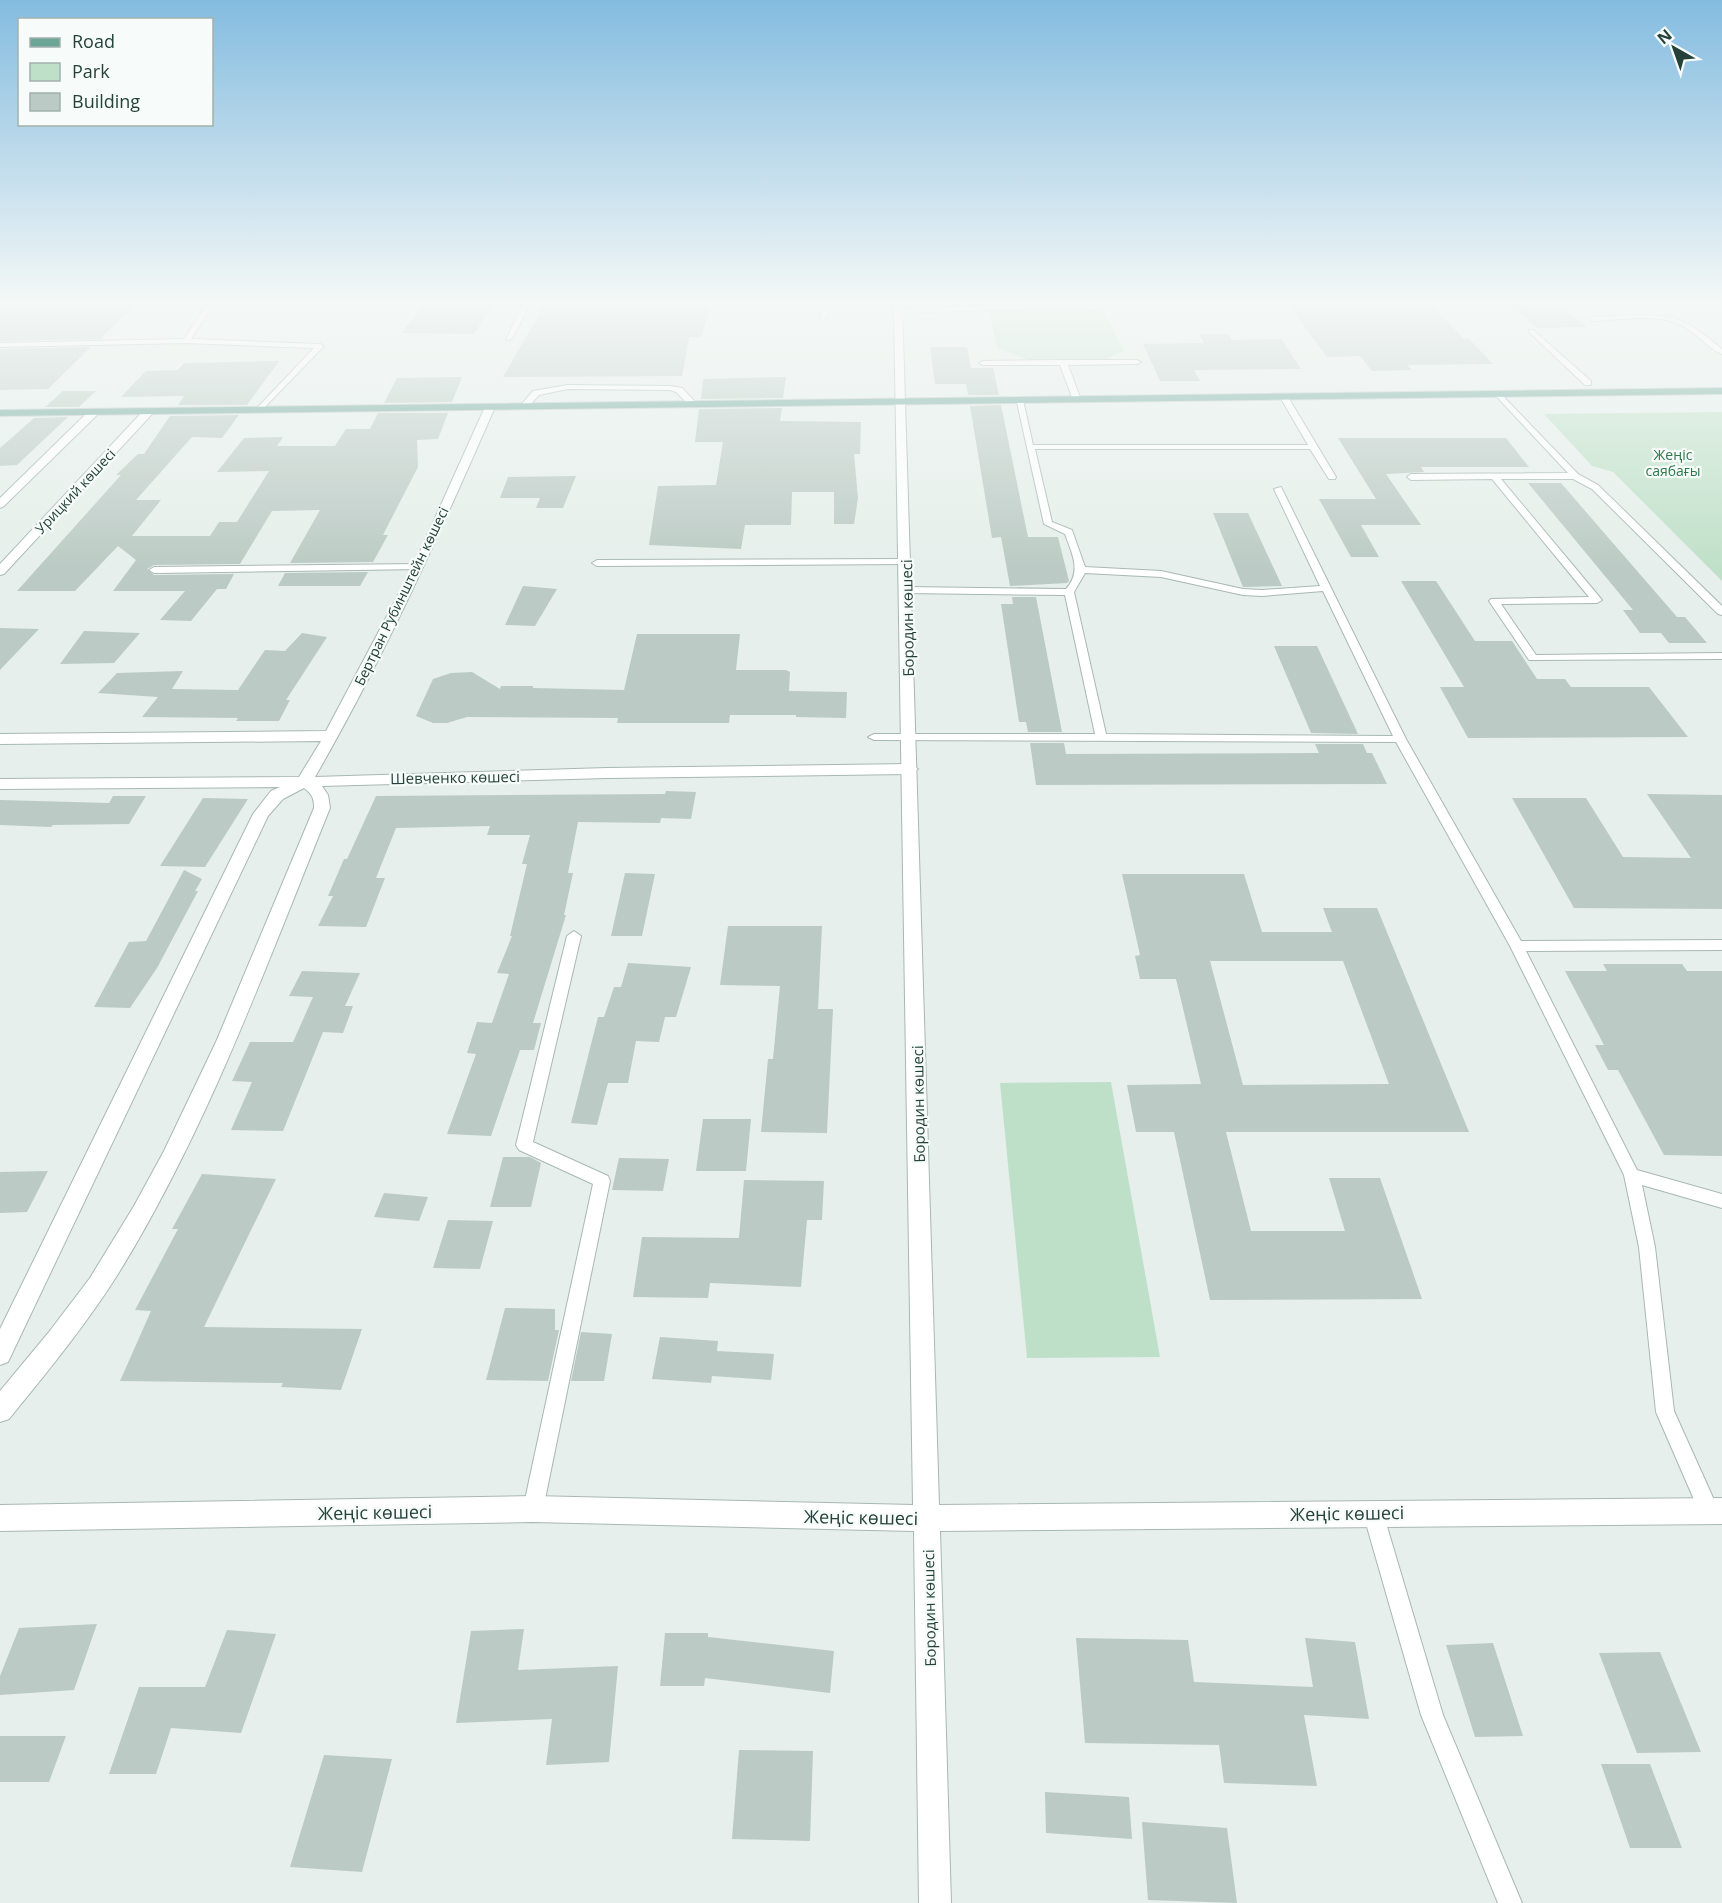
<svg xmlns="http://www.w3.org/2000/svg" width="1722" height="1903" font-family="'Open Sans',sans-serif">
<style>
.green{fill:#bfe0c8}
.building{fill:#bbcac4;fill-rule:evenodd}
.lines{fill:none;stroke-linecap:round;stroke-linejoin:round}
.service-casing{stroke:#a8b8b2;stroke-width:2}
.minor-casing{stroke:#a8b8b2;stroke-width:2}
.tertiary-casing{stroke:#a8b8b2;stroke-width:2}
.primary-casing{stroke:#c2cac8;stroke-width:2}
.service{fill:#fff;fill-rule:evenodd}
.minor{fill:#fff;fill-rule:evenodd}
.tertiary{fill:#fff;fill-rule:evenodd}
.primary{fill:#6aa596;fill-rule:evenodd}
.labels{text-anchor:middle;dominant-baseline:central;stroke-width:4.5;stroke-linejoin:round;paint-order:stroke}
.far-park-label{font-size:14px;fill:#2d7a4b;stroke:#f7fbf9}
.far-street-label{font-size:14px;fill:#24423a;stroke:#f7fbf9}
.street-label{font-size:15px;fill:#24423a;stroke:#f7fbf9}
.near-street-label{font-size:18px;fill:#24423a;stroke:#f7fbf9}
</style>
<rect width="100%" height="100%" fill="#e6efeb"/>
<path class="green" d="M1103 310 1124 351 1105 359 1029 360 997 348 989 311Z
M1722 412V581L1613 472 1592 466 1544 414Z
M1111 1082 1160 1357 1027 1358 1000 1083Z"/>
<path class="building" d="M0 304H135L100 339 0 341Z
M424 304H493L474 334 402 333Z
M545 304H711L701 337H689L682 376 503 377Z
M1288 304H1430L1464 339 1468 338 1493 364 1407 365 1412 370 1372 371 1360 356 1327 357Z
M1510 304H1559L1587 327 1537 328Z
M1199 334H1228L1232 340 1281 339 1301 369 1194 370 1200 381H1160L1143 344 1204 343Z
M91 347 48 389 0 390V349Z
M930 347H967L971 368H993L999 395H968L966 384H935Z
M279 361 247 405H178L184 396 121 397 146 371 178 370 184 363Z
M462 377 452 402 384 403 397 378Z
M786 377 783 398 701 399 703 379Z
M63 391H96L79 407H45Z
M1001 405 1028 537H1058L1069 581 1067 583 1010 586 1001 537 992 538 970 406Z
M782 408 780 421 861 422 860 454H854L858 498 854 524H834V492H792L791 525H745L741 549 649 545 658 486 716 485 723 442H695L699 409Z
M378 413H448L438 439 417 440 418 467 383 535H388L373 562 290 563 320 510 272 511 240 564 154 565 147 569 154 575 234 574 226 589H217L191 621 160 620 185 591H113L136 560 118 546 75 591H17L121 475H116L138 454H144L170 416 239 415 222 438 192 437 136 500H161L132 536H210L219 522H237L269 471 217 472 244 438 283 437 277 446H335L346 429H370Z
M68 417 17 465 0 466V448L34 418Z
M1338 438H1506L1529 467H1421L1424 472 1386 474 1421 525H1361L1379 557H1351L1319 499H1376Z
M576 476 563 508H536L540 498H500L508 477Z
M1528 483H1561L1677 617H1685L1707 643H1669L1661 633H1640L1623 610H1633Z
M1213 513H1248L1282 586 1243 587Z
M368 572 360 586H278L285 573Z
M1401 581H1436L1475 641H1512L1537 679H1565L1571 687H1649L1688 737 1468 738 1440 687H1464Z
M523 586 557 589 535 626 505 625Z
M1012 597H1036L1062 732H1028L1026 722H1019L1001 604H1013Z
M0 628 39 629 0 670Z
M84 631 140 633 114 663 60 664Z
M302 633 327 637 286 700H290L279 721H236L238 718 142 717 158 697 98 693 117 673 183 671 172 689 238 690 265 650 285 651Z
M637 634H740L736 670H786L790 672 789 691 847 692 846 718 796 717V715H730L729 723H617L618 718 467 717 447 723H433L416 716 433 679 451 673 472 672 500 689 501 686H533V688L624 690Z
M1274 646H1317L1358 734 1311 733Z
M1030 743H1064L1066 754 1319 753 1315 744H1363L1367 753H1372L1387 784 1036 785Z
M666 791 696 792 691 819 661 818 660 823 578 822 568 873H573L564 915H566L533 1023H541L534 1050H520L491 1136 447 1134 476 1054 467 1053 477 1022 492 1023 509 974 497 973 512 936H510L527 864H522L530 835H487L490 826 396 828 376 878H385L366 927 318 926 333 896H328L344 859H347L376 796 665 794Z
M1647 794 1722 795V909L1574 908 1512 798H1586L1623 857 1691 858Z
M113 796H146L129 824 53 825 51 827 0 825V800L109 803Z
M203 798 248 799 205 867 160 866Z
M184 870 202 879 195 891H198L157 968 130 1008 94 1007 129 942 146 941Z
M625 873 655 874 642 936H611Z
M1122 874H1244L1262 932H1332L1323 908H1377L1469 1132H1226L1251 1231H1345L1329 1178H1380L1422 1299 1210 1300 1174 1132H1136L1127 1085 1201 1084 1176 979H1140L1135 956 1140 955ZM1210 961H1343L1389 1084 1243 1085Z
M728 926H822L818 1009H833L827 1133 761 1132 768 1059H773L780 986 720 985Z
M628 963 691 967 676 1017H665L659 1042 636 1041 628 1083H608L597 1125 571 1123 598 1017H604L614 987H621Z
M1603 964H1682L1687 971H1722V1156L1664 1155 1618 1070H1608L1595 1045H1604L1565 971H1607Z
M302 971 360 973 345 1006H353L343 1033 323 1032 283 1131 231 1130 252 1082 232 1081 250 1042H293L313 997 289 996Z
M703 1119H751L746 1171H696Z
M503 1157H530L541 1163 531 1207H490Z
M619 1158 669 1159 663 1191 612 1190Z
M48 1171 27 1212 0 1213V1172Z
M202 1174 276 1179 204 1327 362 1329 341 1390 281 1387 283 1383 120 1381 151 1311 135 1310 178 1229H172Z
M744 1180 824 1181 822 1220H807L801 1287 710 1283 708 1298 633 1297 642 1237 739 1238Z
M384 1193 428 1197 419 1221 374 1217Z
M448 1220 493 1221 480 1269 433 1268Z
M505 1308 555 1309V1330H559L548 1381 486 1380Z
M581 1332 612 1334 604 1381H571Z
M660 1337 718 1341 717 1351 774 1354 771 1380 712 1376 711 1383 652 1379Z
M97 1624 74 1690 0 1695V1676L19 1628Z
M524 1629 518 1670 618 1666 609 1762 546 1765 552 1719 456 1723 471 1631Z
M227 1630 276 1634 241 1733 171 1728 156 1774H109L139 1687H205Z
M665 1633H708V1637L834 1651 830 1693 705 1678 704 1686H660Z
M1076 1638 1188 1640 1194 1682 1313 1687 1305 1638 1355 1642 1369 1719 1304 1715 1317 1786 1224 1783 1219 1745 1085 1743Z
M1493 1643 1523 1736 1475 1737 1446 1645Z
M1660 1652 1701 1752 1637 1753 1599 1653Z
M0 1736H66L49 1782H0Z
M739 1750 813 1751 810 1841 732 1839Z
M324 1755 392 1759 362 1872 290 1867Z
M1601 1764H1650L1682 1848H1630Z
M1045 1792 1129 1797 1132 1839 1046 1833Z
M1142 1822 1227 1828 1237 1903 1148 1900Z"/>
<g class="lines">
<defs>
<path id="service" d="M207 304H214L191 339 320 344 324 346 260 412 256 410 257 408 314 348 186 343 0 347V343L184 339Z
M523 304H530L512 339 506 340Z
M824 304H830L826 318 823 320 820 318Z
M1040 304 1090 305 1087 307 898 313 895 311 898 309Z
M1640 315C1682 315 1691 324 1722 349V354C1708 348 1698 335 1685 327 1659 312 1621 320 1593 321L1590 319 1593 317Z
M1529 330H1533L1591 381V385H1585L1529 332Z
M1063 360H1137L1141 362 1137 364 1068 365 1081 400 1077 402 1073 400 1060 365H983L979 363 983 361Z
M568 385 670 386 682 388 697 404 690 406 676 392 670 390 568 389 539 395 527 408 520 406 533 391Z
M1499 392 1578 474 1598 485 1722 606V615L1718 614 1592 489 1573 479H1501L1602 600 1597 603 1501 604 1536 655 1722 653V659L1529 660 1489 601 1491 599 1589 597 1492 479 1411 480 1407 477 1411 474 1568 473 1496 396 1495 394Z
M1281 395 1288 397 1336 477 1335 479H1329L1310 449H1035L1052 522 1072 530 1085 567 1161 571 1243 589 1262 590 1320 586 1274 489 1281 487 1406 739 1521 941 1722 940V950L1526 951 1637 1170 1722 1194V1208L1642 1185 1655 1247 1674 1411 1719 1511 1716 1518 1709 1521 1702 1518 1656 1412 1639 1247 1624 1175 1510 946 1396 742 874 740 868 737 874 734H1095L1065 595 906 593 901 590 906 587 1066 589C1082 571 1072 554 1065 534L1044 524 1016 398 1023 400 1033 445H1308L1280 397ZM1085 573 1161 577 1243 595 1262 596 1323 591 1393 736 1106 734 1074 592Z
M908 559 910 561 905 564 597 566 592 563 597 560Z
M419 564 422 565V569L154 573 149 570 154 567Z
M574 931 581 936 533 1142 608 1176 610 1181 543 1509 540 1516 533 1519 526 1516 523 1509 593 1184 519 1150 516 1145 567 936Z
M1373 1503 1380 1506 1383 1513 1443 1715 1522 1903H1498L1421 1715 1363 1513 1366 1506Z"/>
<path id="minor" d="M490 404 495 407C440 533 384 657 315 777L607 768 910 764 918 769 910 774 607 778 322 786 328 795 330 808C266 966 208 1128 118 1274 86 1325 47 1372 9 1419L0 1422V1391L49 1332 90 1278 134 1206 164 1151 216 1042 314 808C314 798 312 794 304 788L283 799 268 816 8 1362 0 1365V1329L253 814 271 791 280 787 0 789V779L299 777 321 741 0 744V734L326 731 413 567 485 407Z
M149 408 154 411 153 413 4 574 0 575V564L145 409Z
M94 409 98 410V414L4 506 0 508V498L90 410Z"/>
<path id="tertiary" d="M894 304H902L939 1505 1722 1498V1524L940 1531 951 1903H919L914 1531 533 1522 0 1531V1505L533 1496 913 1505Z"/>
<path id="primary" d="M1722 388V394L0 416V410Z"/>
</defs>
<use href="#service" class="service-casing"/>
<use href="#minor" class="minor-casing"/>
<use href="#tertiary" class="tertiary-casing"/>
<use href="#primary" class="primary-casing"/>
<use href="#service" class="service"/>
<use href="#minor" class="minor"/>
<use href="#tertiary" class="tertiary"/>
<use href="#primary" class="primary"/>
</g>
<linearGradient id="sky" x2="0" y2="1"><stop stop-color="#84bce0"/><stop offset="0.53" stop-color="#f4f8f6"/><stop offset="1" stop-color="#f4f8f6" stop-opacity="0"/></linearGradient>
<rect width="1722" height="571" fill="url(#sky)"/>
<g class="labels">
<g class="far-park-label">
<text x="1673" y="454">Жеңіс<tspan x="1673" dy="16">саябағы</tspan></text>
</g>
<g class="far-street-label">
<text transform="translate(75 491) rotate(-47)">Урицкий көшесі</text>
<text transform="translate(401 596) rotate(-64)">Бертран Рубинштейн көшесі</text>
</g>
<g class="street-label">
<text transform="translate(907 618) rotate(-91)">Бородин көшесі</text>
<text transform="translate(455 777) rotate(-1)">Шевченко көшесі</text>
<text transform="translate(918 1104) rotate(-91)">Бородин көшесі</text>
<text transform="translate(929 1608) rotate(-91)">Бородин көшесі</text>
</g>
<g class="near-street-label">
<text transform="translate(375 1512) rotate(-1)">Жеңіс көшесі</text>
<text transform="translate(1347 1513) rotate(-1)">Жеңіс көшесі</text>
<text transform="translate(861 1517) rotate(1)">Жеңіс көшесі</text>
</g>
</g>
<rect x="18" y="18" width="195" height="108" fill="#f7fbf9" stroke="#a3b1ad" stroke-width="1.5"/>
<rect x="30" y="38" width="30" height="9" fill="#6aa596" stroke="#a3b1ad" stroke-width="1.5"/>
<text x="72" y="48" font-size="18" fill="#24423a">Road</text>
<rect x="30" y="63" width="30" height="18" fill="#bfe0c8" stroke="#a3b1ad" stroke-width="1.5"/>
<text x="72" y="78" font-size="18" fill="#24423a">Park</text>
<rect x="30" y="93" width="30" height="18" fill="#bbcac4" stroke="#a3b1ad" stroke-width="1.5"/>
<text x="72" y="108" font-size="18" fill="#24423a">Building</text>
<g transform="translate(1674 48) rotate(320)" stroke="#f7fbf9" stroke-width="4.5" paint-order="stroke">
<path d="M0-4.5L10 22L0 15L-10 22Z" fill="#24423a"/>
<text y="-9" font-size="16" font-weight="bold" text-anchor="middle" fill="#24423a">N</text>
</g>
</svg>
